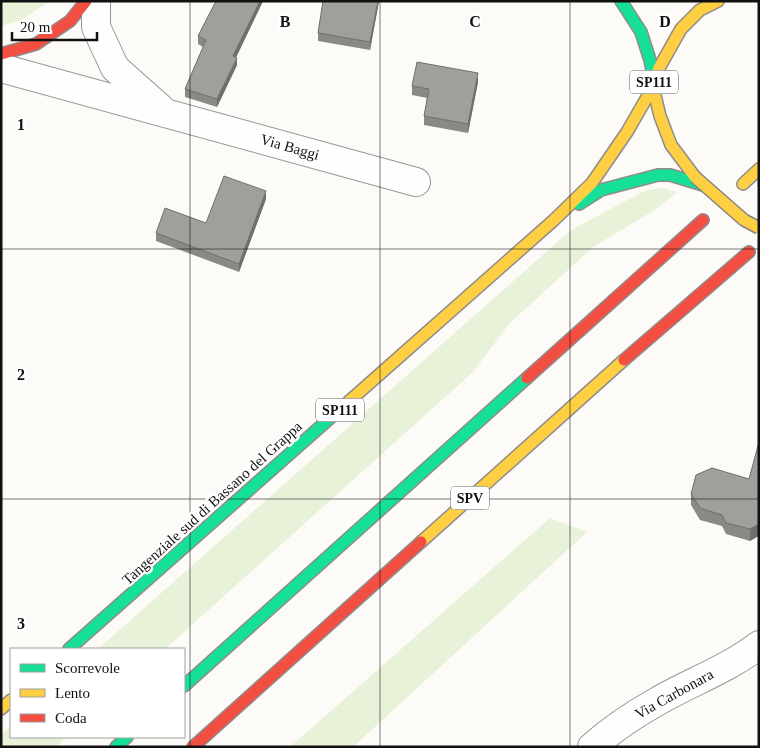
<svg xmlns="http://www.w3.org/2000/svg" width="760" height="748" font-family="Georgia,serif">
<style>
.grass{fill:#e8f2d8}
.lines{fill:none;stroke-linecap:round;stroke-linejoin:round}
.street-casing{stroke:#979695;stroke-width:30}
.fast-casing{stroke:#8e8d8b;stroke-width:14}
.slow-casing{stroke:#8e8d8b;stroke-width:14}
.jam-casing{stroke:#8e8d8b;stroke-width:14}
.street{stroke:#fffefe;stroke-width:28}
.fast{stroke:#16e098;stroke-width:11}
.slow{stroke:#ffcf43;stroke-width:11}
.jam{stroke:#f24e42;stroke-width:11}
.slow-bridge-casing{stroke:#858482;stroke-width:14;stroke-linecap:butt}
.slow-bridge{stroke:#ffcf43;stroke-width:11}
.wall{fill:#8a8986}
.shaded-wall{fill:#716f6d}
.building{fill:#a19f9c;stroke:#716f6d}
.grid{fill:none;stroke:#111;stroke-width:1;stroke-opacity:0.55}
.labels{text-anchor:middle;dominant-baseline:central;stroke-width:5;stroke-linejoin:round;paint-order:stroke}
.shield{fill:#fff;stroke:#585858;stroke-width:1}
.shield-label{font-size:14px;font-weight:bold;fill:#111}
.street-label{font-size:15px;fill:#111;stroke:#fff}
.grid-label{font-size:16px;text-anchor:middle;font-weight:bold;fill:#111;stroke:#fff;stroke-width:5;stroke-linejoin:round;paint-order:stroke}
</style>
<rect width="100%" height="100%" fill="#fdfbf7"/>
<path class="grass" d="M1 1H50L21 20 1 26Z
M663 188 677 192 655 210 593 247 509 324 473 372 165 649H98L571 230 646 190Z
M550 518 587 532 353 747H290Z
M11 726V737H67L56 747H1V735Z"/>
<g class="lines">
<defs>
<path id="street" d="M96 1V27L115 68 160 108
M1 68 416 182
M592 747C612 729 635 714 658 701 691 682 728 669 759 645"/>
<path id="fast" d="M621 1 641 32 650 60 654 80
M579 204 601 190 658 175H670L703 185
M69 649 346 404
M184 686 527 378
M116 747 127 737"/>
<path id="slow" d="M695 177 671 145 660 116 653 87 659 68 681 29 700 10 718 1
M743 184 759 169
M346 404 554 220 592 183 627 132 653 87
M421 542 624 360
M1 709 11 700"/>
<path id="jam" d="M1 54 36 44 70 21 86 1
M624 360 749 252
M527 378 703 220
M193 747 421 542"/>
</defs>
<use href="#street" class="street-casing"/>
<use href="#fast" class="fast-casing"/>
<use href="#slow" class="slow-casing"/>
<use href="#jam" class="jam-casing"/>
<use href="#street" class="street"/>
<use href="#fast" class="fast"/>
<use href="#slow" class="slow"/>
<use href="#jam" class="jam"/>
<defs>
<path id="slow-bridge" d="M695 177 744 220 759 228"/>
</defs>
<use href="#slow-bridge" class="slow-bridge-casing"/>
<use href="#slow-bridge" class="slow-bridge"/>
</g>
<path class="wall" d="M216 1H263L236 57 237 65 217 107 185 97V89L203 47 198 44V36Z
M323 1H379L370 50 318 41V33Z
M478 82 468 133 424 125V116L427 98 412 95V86Z
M266 199 239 272 156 241V233L206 223Z
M759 442V536L750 541 726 534 722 526 700 520 691 505V494L749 479Z"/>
<path class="shaded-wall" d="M260 1H263L233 64V56Z
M378 1H379L370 50V42Z
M237 58V65L217 107V99Z
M478 73V82L468 133V124Z
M266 191V199L239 272V264Z
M758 524V536L750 541V529Z"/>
<path class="building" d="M216 1H260L233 56 237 58 217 99 185 89 206 40 198 36Z
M323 1H378L370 42 318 33Z
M417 62 478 73 468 124 424 116 429 89 412 86Z
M224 176 266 191 239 264 156 233 165 208 206 223Z
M759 442V524L750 529 726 523 722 515 700 508 691 494 696 475 712 468 749 479Z"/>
<path class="grid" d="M190 1V747M380 1V747M570 1V747M1 249H759M1 499H759"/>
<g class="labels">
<g class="shield">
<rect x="630" y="70.5" width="48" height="23" rx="4"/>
<rect x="316" y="398.5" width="48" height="23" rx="4"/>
<rect x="451" y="486.5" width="38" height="23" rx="4"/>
</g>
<g class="shield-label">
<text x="654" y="82">SP111</text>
<text x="340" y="410">SP111</text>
<text x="470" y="498">SPV</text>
</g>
<g class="street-label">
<text transform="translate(290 147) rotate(16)">Via Baggi</text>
<text transform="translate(212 503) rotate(-42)">Tangenziale sud di Bassano del Grappa</text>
<text transform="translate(674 694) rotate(-29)">Via Carbonara</text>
</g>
</g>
<g class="grid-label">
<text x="285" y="27">B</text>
<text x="475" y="27">C</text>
<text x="665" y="27">D</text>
<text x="21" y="130">1</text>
<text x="21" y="380">2</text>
<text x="21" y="629">3</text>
</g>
<rect width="760" height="748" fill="none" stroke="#111111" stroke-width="5"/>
<rect x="10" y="648" width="175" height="90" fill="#ffffff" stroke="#a0a0a0"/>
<rect x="20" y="664" width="25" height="8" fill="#16e098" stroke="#a0a0a0"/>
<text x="55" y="673" font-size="15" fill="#111111">Scorrevole</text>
<rect x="20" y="689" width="25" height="8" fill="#ffcf43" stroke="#a0a0a0"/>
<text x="55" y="698" font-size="15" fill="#111111">Lento</text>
<rect x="20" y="714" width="25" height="8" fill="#f24e42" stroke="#a0a0a0"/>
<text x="55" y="723" font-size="15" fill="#111111">Coda</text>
<path d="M12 32v8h85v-8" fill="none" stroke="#111111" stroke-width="2.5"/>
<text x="20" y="32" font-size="15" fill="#111111" stroke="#ffffff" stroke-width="4" paint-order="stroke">20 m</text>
</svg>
